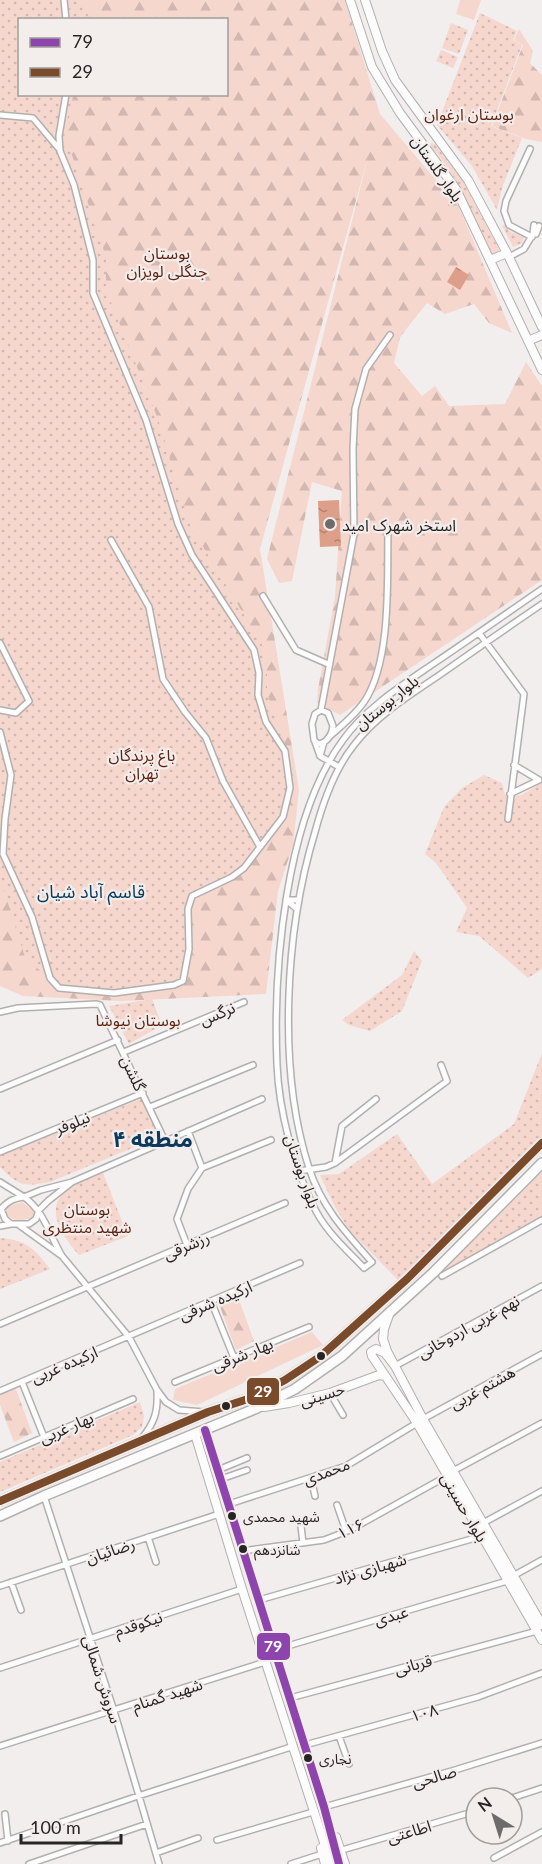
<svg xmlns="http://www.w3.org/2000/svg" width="542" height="1864" font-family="Lato,'Noto Sans Arabic',sans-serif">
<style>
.grass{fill:#f5d7ce}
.forest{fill:url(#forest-firs);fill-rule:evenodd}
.park{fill:url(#park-dots)}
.water{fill:url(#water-ripples)}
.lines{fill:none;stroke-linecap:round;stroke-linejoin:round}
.street-casing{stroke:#b2b0af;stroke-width:8}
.secondary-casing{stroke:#b2b0af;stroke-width:10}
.primary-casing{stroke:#b2b0af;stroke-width:12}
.street{stroke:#fdfcfc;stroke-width:5}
.secondary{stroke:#fdfcfc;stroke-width:8}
.primary{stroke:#fdfcfc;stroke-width:9}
.bus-1-casing{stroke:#f3edeb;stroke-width:12}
.bus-2-casing{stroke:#f3edeb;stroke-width:12}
.bus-1{stroke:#8e44ad;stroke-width:8}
.bus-2{stroke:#7a4b2a;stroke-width:8}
.poi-dot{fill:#6e6b6a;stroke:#f3edeb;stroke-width:2}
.bus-dot{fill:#272524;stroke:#f3edeb;stroke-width:2}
.labels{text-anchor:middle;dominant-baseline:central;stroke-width:4.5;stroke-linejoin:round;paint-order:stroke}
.bus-label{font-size:14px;fill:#272524;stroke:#f3edeb;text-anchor:start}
.park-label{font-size:16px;fill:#5f2513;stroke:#f3edeb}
.street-label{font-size:16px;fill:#272524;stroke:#f3edeb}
.poi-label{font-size:16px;fill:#272524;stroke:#f3edeb;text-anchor:start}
.neighbourhood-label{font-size:18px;fill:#0c3a5e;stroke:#f3edeb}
.district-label{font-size:22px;font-weight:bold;fill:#0c3a5e;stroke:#f3edeb}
.line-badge{stroke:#f3edeb;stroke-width:2}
.badge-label{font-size:16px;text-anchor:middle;font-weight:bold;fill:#fff}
</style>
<defs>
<pattern id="forest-firs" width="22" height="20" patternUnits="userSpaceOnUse" patternTransform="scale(1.5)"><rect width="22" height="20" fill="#f5d7ce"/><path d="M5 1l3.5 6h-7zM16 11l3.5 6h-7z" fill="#d2b8b1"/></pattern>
<pattern id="park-dots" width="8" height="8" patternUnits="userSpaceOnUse" patternTransform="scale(1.5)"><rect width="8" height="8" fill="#f5d7ce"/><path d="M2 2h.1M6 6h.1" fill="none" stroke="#d2b8b1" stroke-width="1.8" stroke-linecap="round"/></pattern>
<pattern id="water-ripples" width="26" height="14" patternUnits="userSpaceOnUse" patternTransform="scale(1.5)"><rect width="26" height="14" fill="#dd9e8a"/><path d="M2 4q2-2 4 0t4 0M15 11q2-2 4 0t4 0" fill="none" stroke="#b38171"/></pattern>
</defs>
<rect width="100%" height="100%" fill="#f1eeed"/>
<path class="grass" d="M460 0H481L474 20 456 14Z
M22 1202 35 1212 33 1217C22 1221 12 1223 5 1212L7 1207Z
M312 1332 323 1345 197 1405 173 1400 175 1389Z"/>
<path class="forest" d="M0 0H345L380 114 459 207 512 333 489 323 474 304 445 314 427 303 400 337 394 363 422 396 435 386 449 406 505 404 526 362 542 386V580L340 715 317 703 318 689 335 597 342 491 312 482 292 581 279 583 267 559 369 153 260 549 299 790 293 845 278 891 266 994 121 1001 23 996 0 986ZM20 20H226V94H20Z
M519 29 533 51 530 63 542 75V142L526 139 492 126 523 45 514 40Z
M238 1297 254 1341 236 1350 219 1304Z
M16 1389 32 1433 14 1442 0 1405V1395Z"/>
<path class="park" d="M0 0H84L89 19 20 20V94L73 95 66 137 106 257V290L158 419 190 525 264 648 267 673V693L287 749 293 787 286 818 243 873 195 897 191 909 192 949 185 982 175 987 114 996 59 988 25 957 0 878Z
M480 13 517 31 513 40 522 45 491 126 522 138 502 188 497 210 472 166 437 125Z
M451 23 468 30 459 54 442 48Z
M441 50 458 57 453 68 436 61Z
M431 143 435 144 463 181 499 249 500 253 494 256 492 254C473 218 460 177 431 147Z
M505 225 509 231 524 237 522 243 513 247 502 226Z
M484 775 502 783 505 795 520 796 542 782V969L528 978 479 936 456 932 467 908 436 863 425 854 444 807 462 788Z
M414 951 422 961 402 1011 370 1031 349 1025 342 1020 402 975Z
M152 999 162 1025 129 1044 109 1006Z
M542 1053V1136L398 1280 349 1230 334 1205 320 1175 339 1174 397 1134 432 1184 514 1124Z
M143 1098 159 1137 50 1182C23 1187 19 1186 0 1167V1156Z
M542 1171V1216L441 1273Z
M103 1173 128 1236 79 1255C62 1235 41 1207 71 1186 80 1180 93 1177 103 1173Z
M0 1238C27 1240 35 1249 50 1269L0 1289Z
M140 1402 144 1416 142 1427 133 1435 0 1492V1462Z"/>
<path class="water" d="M456 267 469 275 460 290 447 282Z
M339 500 341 546 320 547 318 501Z"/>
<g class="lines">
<defs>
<path id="street" d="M64 0 66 20
M0 115 33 118 60 150
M530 149 506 201 504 211 509 225 532 237
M533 234H536L539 226
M509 257 524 249 533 234 534 225
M111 540 149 607 163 679 185 712 206 738 223 781 260 847
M542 589C506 614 470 639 433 664 401 686 366 708 343 740 285 818 273 969 277 1065 279 1110 293 1165 313 1205 324 1230 346 1249 364 1268L372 1262C346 1233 321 1206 309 1168 277 1069 285 931 315 832 323 802 334 770 354 745 377 715 410 695 441 674 475 650 508 627 542 604
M263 596 296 650 328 664
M479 633 524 694 508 819
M0 643 29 701 16 713 0 710
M321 710 354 534 353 449 355 409 366 369 390 335
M321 710 328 713 333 726C332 735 327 743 318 744L314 740 312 724 315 714Z
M0 732 11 775 5 819 3 854 32 917 50 978 59 988 114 993 174 985 183 981 189 949 188 909 192 896 232 877 244 868 283 817 290 788 285 751 266 722 258 695 259 673 254 650 192 555 178 524 146 420 93 293V260L74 185 60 151 59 136 66 94
M328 738C340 727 355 715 364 702 392 661 387 577 388 528
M315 742 320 756 324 742
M320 756 339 767
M510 794 539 780 514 765
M297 909 286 900H298
M0 1012 18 1008 96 1004 100 1005 165 1141
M124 1052 244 1002
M0 1089 118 1040
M150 1107 253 1065
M0 1152 143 1093
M335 1163 342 1126 376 1099
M202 1168 271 1140
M299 1171 326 1167 335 1163 447 1081 441 1065
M0 1182 24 1197 41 1190 72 1182 48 1201 39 1210 36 1219 29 1224H11L5 1219 1 1209C8 1201 14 1198 24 1197 44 1211 50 1236 62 1256L19 1225
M72 1182 262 1099
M0 1226 11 1224
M187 1245 177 1219 188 1189 202 1168 188 1131
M62 1256 129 1337 157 1390 166 1402 179 1410 204 1412
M442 1276 542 1220
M211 1301 234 1358
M0 1324 285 1203
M395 1366 542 1286
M22 1382 44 1437
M175 1382 309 1327
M0 1391 300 1263
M330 1393 343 1415
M423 1419 542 1354
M142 1438C155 1422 158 1411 157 1391
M0 1456 133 1399
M218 1470 247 1458
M453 1471 542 1423
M311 1478 315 1496
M221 1479 247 1470
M44 1496 114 1711 159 1864
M229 1504 346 1466 417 1423
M337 1505 346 1531
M483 1523 542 1491
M301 1526 303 1543
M148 1537 156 1562
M242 1551 324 1540 350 1530 447 1476
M513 1576 542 1560
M11 1582 21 1610
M0 1586 219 1514
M259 1600 482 1536
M274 1650 507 1581
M0 1668 242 1589
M290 1698 537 1631
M339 1736 349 1764
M305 1745 478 1697 542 1673
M0 1746 265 1662
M512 1798 542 1788
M324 1807 455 1770 542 1743
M5 1814 8 1841
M217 1840 313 1812
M0 1843 138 1796 294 1746
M342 1850 476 1811
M156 1853 198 1838
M494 1858 542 1832
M29 1864 147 1824
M291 1864 322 1854"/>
<path id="secondary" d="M350 0 372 67 400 113 456 189 542 370
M365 0 382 51 395 80 468 180 507 253 542 327
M490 260 507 253
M528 341 542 335
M390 1312 384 1329 383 1339 387 1351 423 1419 542 1625
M395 1366 385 1353 376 1349 371 1352 372 1356 417 1423 542 1640
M264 1407 289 1403 330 1393 379 1375 385 1376
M205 1430 324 1807 339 1864
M195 1434 242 1589 331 1864
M336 1837 345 1864
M321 1848 325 1864"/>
<path id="primary" d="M0 1501 208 1412 248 1399 285 1380 321 1356 407 1279 542 1143
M0 1516 44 1496 257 1408 295 1389 342 1356 433 1273 542 1163"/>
</defs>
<use href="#street" class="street-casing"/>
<use href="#secondary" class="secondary-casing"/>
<use href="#primary" class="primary-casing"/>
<use href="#street" class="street"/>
<use href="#secondary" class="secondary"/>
<use href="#primary" class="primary"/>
<defs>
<path id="bus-1" d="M205 1430 324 1807 339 1864"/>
<path id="bus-2" d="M0 1501 208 1412 248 1399 285 1380 321 1356 407 1279 542 1143"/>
</defs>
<use href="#bus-1" class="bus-1-casing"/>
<use href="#bus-2" class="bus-2-casing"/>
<use href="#bus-1" class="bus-1"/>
<use href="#bus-2" class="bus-2"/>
</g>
<circle class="poi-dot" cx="330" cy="524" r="6"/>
<g class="bus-dot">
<circle cx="321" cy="1356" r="5"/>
<circle cx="226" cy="1406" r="5"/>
<circle cx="232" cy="1516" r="5"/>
<circle cx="243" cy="1549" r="5"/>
<circle cx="308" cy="1758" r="5"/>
</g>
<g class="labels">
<g class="bus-label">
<text x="243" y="1516">شهید محمدی</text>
<text x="254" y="1549">شانزدهم</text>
<text x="319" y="1758">نجاری</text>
</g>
<g class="park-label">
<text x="469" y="113">بوستان ارغوان</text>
<text x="167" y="252">بوستان<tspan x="167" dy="18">جنگلی لویزان</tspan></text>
<text x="142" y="754">باغ پرندگان<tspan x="142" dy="18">تهران</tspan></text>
<text x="138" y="1019">بوستان نیوشا</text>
<text x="87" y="1208">بوستان<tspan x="87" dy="18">شهید منتظری</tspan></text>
</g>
<g class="street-label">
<text transform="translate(438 168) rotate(55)">بلوار گلستان</text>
<text transform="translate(386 702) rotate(-39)">بلوار بوستان</text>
<text transform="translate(217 1013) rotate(-23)">نرگس</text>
<text transform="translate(134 1073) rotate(65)">گلشن</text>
<text transform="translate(72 1122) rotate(-22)">نیلوفر</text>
<text transform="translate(303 1171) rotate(71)">بلوار بوستان</text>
<text transform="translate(186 1245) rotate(-23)">رزشرقی</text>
<text transform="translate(215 1300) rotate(-23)">ارکیده شرقی</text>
<text transform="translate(468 1326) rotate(-29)">نهم غربی اردوخانی</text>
<text transform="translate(242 1354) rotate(-22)">بهار شرقی</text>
<text transform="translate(64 1364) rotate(-23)">ارکیده غربی</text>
<text transform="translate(482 1387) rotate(-29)">هشتم غربی</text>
<text transform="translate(322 1394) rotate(-17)">حسینی</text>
<text transform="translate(66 1427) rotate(-23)">بهار غربی</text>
<text transform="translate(326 1471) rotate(-21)">محمدی</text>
<text transform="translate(465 1507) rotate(60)">بلوار حسینی</text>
<text transform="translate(350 1528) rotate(-25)">۱۱۶</text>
<text transform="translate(110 1550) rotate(-18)">رضائیان</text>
<text transform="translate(370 1568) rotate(-16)">شهبازی نژاد</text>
<text transform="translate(391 1615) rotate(-16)">عبدی</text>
<text transform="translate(138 1623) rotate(-18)">نیکوقدم</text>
<text transform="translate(413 1664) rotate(-15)">قربانی</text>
<text transform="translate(103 1679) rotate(72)">سروش شمالی</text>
<text transform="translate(167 1694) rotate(-18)">شهید گمنام</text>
<text transform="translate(424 1712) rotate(-16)">۱۰۸</text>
<text transform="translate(434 1776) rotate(-16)">صالحی</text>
<text transform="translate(409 1831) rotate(-16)">اطاعتی</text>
</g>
<g class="poi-label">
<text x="342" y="524">استخر شهرک امید</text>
</g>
<g class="neighbourhood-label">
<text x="91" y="891">قاسم آباد شیان</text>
</g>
<g class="district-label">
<text x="153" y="1138">منطقه ۴</text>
</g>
</g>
<g class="line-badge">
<rect x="246" y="1377" width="34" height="29" rx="6" fill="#7a4b2a"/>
<rect x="256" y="1632" width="35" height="29" rx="6" fill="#8e44ad"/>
</g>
<g class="badge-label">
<text x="263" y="1397">29</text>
<text x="273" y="1652">79</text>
</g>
<rect x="18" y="18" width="210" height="78" fill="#f3edeb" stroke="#a19d9b" stroke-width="1.5"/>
<rect x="30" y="38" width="30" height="9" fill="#8e44ad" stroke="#a19d9b" stroke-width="1.5"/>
<text x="72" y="48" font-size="18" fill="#272524">79</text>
<rect x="30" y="68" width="30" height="9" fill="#7a4b2a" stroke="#a19d9b" stroke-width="1.5"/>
<text x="72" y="78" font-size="18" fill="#272524">29</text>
<g transform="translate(494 1816) rotate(322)"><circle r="28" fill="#f3edeb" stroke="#a19d9b" stroke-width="1.5"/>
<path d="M0-4.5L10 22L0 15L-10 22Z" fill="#6e6b6a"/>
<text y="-9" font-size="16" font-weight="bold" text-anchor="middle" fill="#272524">N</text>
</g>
<path d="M21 1834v9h100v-9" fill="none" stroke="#272524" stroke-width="3"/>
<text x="30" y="1834" font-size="18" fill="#272524" stroke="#f3edeb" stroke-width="4.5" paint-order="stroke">100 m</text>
</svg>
